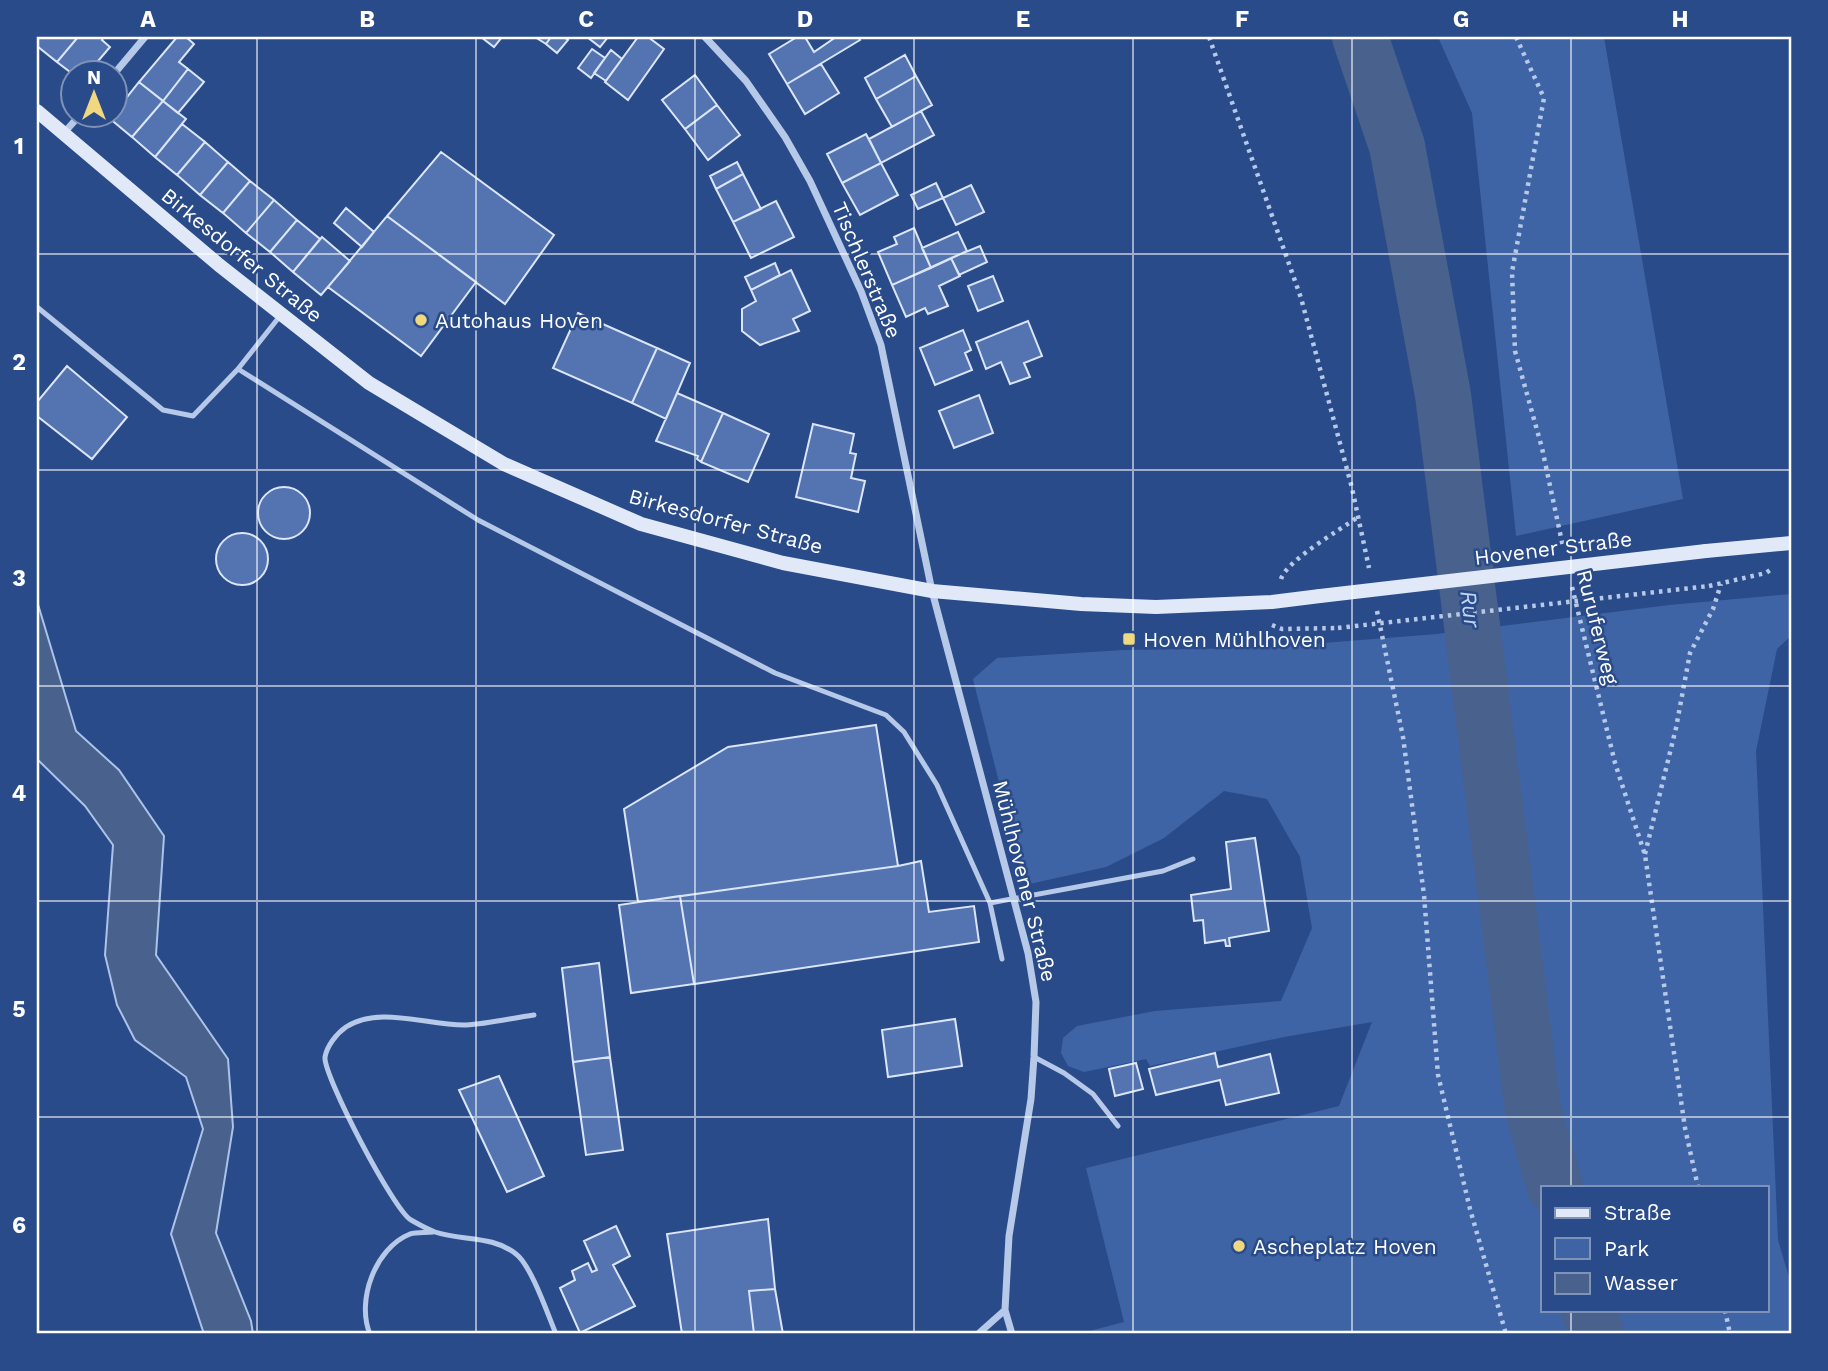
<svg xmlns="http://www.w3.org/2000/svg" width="1828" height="1371" font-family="'Work Sans',sans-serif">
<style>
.green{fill:#3f64a5;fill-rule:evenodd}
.water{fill:#49618d;stroke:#acc3e9;stroke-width:2}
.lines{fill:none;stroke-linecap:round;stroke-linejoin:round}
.river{stroke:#49618d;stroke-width:56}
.building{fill:#5374b0;stroke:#dbe5f7;stroke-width:2}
.path{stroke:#b7c9e9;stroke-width:4.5;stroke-dasharray:3.5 5;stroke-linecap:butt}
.service{stroke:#b7c9e9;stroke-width:5}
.minor{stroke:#b7c9e9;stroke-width:7}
.secondary{stroke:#e1e9f8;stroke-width:14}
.path-bridge{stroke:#b7c9e9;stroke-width:4.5;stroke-dasharray:3.5 5;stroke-linecap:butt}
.secondary-bridge{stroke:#e1e9f8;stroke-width:14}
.grid{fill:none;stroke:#fff;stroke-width:2;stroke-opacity:0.55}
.poi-dot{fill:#efd87f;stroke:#2a4b89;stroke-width:2.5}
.labels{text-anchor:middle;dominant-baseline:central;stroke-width:5;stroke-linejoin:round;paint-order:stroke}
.street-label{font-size:21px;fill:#fff;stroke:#2a4b89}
.poi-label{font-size:21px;fill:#fff;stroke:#2a4b89;text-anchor:start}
.water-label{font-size:23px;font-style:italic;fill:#c3d4f0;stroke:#2a4b89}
.neatline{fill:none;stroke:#fff;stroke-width:2.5}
.grid-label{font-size:23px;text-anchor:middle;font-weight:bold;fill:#fff}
</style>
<rect width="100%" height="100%" fill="#2a4b89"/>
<path class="green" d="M1438 37H1604L1683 499 1516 536 1472 113Z
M1791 594V636L1777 649 1756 751 1778 1240 1791 1284V1334H1078L1124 1322 1086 1168 1339 1106 1372 1022 1284 1037 1150 1066 1146 1059 1084 1072 1068 1066 1061 1053 1063 1038 1077 1026 1155 1011 1281 1001 1312 928 1300 857 1267 799 1224 791 1164 838 1106 867 1025 885 973 679 997 658 1124 650 1259 648 1437 634 1669 605ZM1543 1187H1767V1310H1543Z"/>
<path class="water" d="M37 601 76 731 119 770 164 836 156 955 228 1059 233 1127 216 1233 251 1321 253 1334H204L171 1234 203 1129 186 1077 135 1040 117 1005 105 955 113 845 85 806 37 759Z"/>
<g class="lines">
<path class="river" d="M1360 37 1397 146 1443 395 1533 1110 1555 1187
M1589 1310 1596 1334"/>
</g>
<path class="building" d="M38 37H78L57 62 37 46Z
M78 37H104L102 40 110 47 87 74 74 75 57 62Z
M177 37H186L194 44 179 62 188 69 163 101 139 82Z
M481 37H502L494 47Z
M535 37H551L546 44Z
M551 37H564L568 40 557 53 546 44Z
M587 37H608L600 47Z
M638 37H648L664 49 628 100 605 82Z
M797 37H805L814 52 836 37H858L860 40 787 84 769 54Z
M592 49 605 58 591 78 578 68Z
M611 50 622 59 606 81 594 73Z
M905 55 916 76 876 99 865 78Z
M821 64 839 93 805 114 787 84Z
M188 69 204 82 178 113 163 101Z
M695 75 717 105 685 129 662 100Z
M916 76 932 105 892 127 876 99Z
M139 82 163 101 132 137 109 118 116 116V111Z
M163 101 186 119 155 157 132 137Z
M717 105 740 135 708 160 685 129Z
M921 111 934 135 881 163 869 139Z
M182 124 205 142 177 175 155 157Z
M866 134 881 163 842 183 827 154Z
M205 142 228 162 200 195 177 175Z
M441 152 554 235 505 304 387 216Z
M228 162 250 181 223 213 200 195Z
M737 162 743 174 716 189 710 176Z
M881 163 898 195 860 215 842 183Z
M743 174 761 209 733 222 716 189Z
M250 181 274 200 246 233 223 213Z
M936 183 943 198 918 209 911 195Z
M971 185 984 212 956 225 943 198Z
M274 200 297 220 270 252 246 233Z
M776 201 794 237 751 258 733 222Z
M346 208 374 232 362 247 334 223Z
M387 216 476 282 421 356 328 287Z
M297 220 320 239 293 272 270 252Z
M914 228 931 268 892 285 878 252 897 244 894 237Z
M958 232 967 251 931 268 922 248Z
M322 237 350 261 321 295 293 272Z
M980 246 987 262 959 275 951 258Z
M951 258 960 276 939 286 948 306 928 314 925 308 906 317 892 285Z
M775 263 780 275 751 290 745 277Z
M791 270 810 311 793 319 799 331 760 345 742 331V309L756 301 751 290Z
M993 276 1003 301 978 311 968 286Z
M578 313 657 348 632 403 553 368Z
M1028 321 1042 356 1024 363 1030 377 1010 384 1001 362 986 369 976 342Z
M963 330 971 350 965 353 972 370 935 385 920 348Z
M657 348 690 363 666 419 632 403Z
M67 366 127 417 92 459 37 416V402Z
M677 393 723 413 701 462 697 459 698 456 656 441Z
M979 395 993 433 954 448 939 411Z
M723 413 769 434 748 482 701 462Z
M813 424 854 434 850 453 856 454 851 478 865 481 858 512 796 497Z
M258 513a26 26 0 1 1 52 0a26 26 0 1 1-52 0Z
M216 559a26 26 0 1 1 52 0a26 26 0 1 1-52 0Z
M876 725 898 866 638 902 624 809 728 747Z
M1255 838 1269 931 1229 938 1230 946H1226L1225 940 1205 943 1203 920 1194 921 1191 895 1231 889 1226 842Z
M921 861 929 912 974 906 979 942 694 984 680 896 898 866Z
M680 896 694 984 631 993 619 905Z
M599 963 610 1057 573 1062 562 968Z
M955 1019 962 1066 888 1077 882 1030Z
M1215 1053 1218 1067 1270 1054 1279 1093 1226 1105 1220 1080 1156 1095 1149 1069Z
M610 1057 623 1150 586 1155 573 1062Z
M1136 1063 1143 1089 1115 1096 1109 1069Z
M499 1076 544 1176 507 1192 459 1090Z
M768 1219 775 1289 749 1291 754 1334H682L667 1234Z
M616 1226 630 1256 613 1265 635 1306 580 1333 560 1288 575 1280 572 1271 588 1263 592 1272 597 1270 584 1241Z
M775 1289 783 1334H754L749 1291Z"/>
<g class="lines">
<path class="path" d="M1209 37 1301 298 1352 488 1369 568
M1516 37 1544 98 1512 272 1515 351 1542 448 1563 547
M1281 579C1287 560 1340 530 1358 517
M1709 586 1766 573 1773 568
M1572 587 1615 763 1645 855 1685 1128 1698 1187
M1377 611 1403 737 1424 895 1438 1075 1470 1209 1506 1334
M1272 625 1282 629 1338 628
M1645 854 1676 728 1690 653 1713 609 1721 584
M1725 1310 1730 1334"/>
<path class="service" d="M37 307 163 410 193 416 238 369 280 316
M238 369 478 520 775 673 886 715 904 732 937 785 990 903 1002 959
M990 903 1163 871 1193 859
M534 1015C512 1018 488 1024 466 1025 428 1026 380 1005 346 1027 336 1034 327 1046 325 1057 323 1075 394 1211 411 1220 418 1224 427 1229 435 1232 462 1241 492 1235 516 1254 531 1265 548 1315 556 1334
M1034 1057 1064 1073 1093 1094 1118 1126
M370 1334C356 1301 375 1248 410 1234 417 1232 426 1233 433 1232"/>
<path class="minor" d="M705 37 746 81 785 137 810 181 861 291 881 345 932 591 1028 953 1036 1002 1034 1057 1031 1099 1009 1236 1005 1310 978 1334
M114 74 145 37
M63 134 79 116
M1005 1310 1012 1334"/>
<path class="secondary" d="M37 111 219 265 369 383 504 464 641 524 783 563 932 591 1081 604 1156 607 1272 602 1320 596
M1706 551 1791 543"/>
<path class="path-bridge" d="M1338 628 1709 586"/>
<path class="secondary-bridge" d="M1320 596 1706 551"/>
</g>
<path class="grid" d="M257 37V1334M476 37V1334M695 37V1334M914 37V1334M1133 37V1334M1352 37V1334M1571 37V1187M37 254H1791M37 470H1791M37 686H1791M37 901H1791M37 1117H1791M1571 1310V1334"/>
<g class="poi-dot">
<circle cx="421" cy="320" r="7"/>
<rect x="1122" y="632" width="14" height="14" rx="3.5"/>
<circle cx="1239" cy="1246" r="7"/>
</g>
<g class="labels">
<g class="street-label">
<text transform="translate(242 255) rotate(39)">Birkesdorfer Straße</text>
<text transform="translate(867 270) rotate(67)">Tischlerstraße</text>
<text transform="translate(726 521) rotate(15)">Birkesdorfer Straße</text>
<text transform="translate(1553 548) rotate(-7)">Hovener Straße</text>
<text transform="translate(1598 627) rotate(76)">Ruruferweg</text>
<text transform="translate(1025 881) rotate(76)">Mühlhovener Straße</text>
</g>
<g class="poi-label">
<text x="435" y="320">Autohaus Hoven</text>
<text x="1143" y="639">Hoven Mühlhoven</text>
<text x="1253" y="1246">Ascheplatz Hoven</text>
</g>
<g class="water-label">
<text transform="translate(1470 609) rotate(83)">Rur</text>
</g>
</g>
<rect width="1828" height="1371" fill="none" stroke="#2a4b89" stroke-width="77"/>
<rect x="1541" y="1186" width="228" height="126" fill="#2a4b89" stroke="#7f93b8" stroke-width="2"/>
<rect x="1555" y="1208" width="35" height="10" fill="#e1e9f8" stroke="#7f93b8" stroke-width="2"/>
<text x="1604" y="1220" font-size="21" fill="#ffffff">Straße</text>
<rect x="1555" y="1238" width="35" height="21" fill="#3f64a5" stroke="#7f93b8" stroke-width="2"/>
<text x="1604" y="1256" font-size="21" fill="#ffffff">Park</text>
<rect x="1555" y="1273" width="35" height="21" fill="#49618d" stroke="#7f93b8" stroke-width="2"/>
<text x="1604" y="1290" font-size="21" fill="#ffffff">Wasser</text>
<g transform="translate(94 94)"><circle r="33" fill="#2a4b89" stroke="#7f93b8" stroke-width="2"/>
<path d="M0-5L12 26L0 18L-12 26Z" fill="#efd87f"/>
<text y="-10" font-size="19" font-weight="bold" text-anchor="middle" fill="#ffffff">N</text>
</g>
<rect x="38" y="38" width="1752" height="1294" class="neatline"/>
<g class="grid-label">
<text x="148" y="27">A</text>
<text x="367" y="27">B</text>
<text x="586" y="27">C</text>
<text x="805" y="27">D</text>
<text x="1023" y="27">E</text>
<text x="1242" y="27">F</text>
<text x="1461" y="27">G</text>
<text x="1680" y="27">H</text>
<text x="19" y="154">1</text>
<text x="19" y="370">2</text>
<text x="19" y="586">3</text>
<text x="19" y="801">4</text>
<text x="19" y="1017">5</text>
<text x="19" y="1233">6</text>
</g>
</svg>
